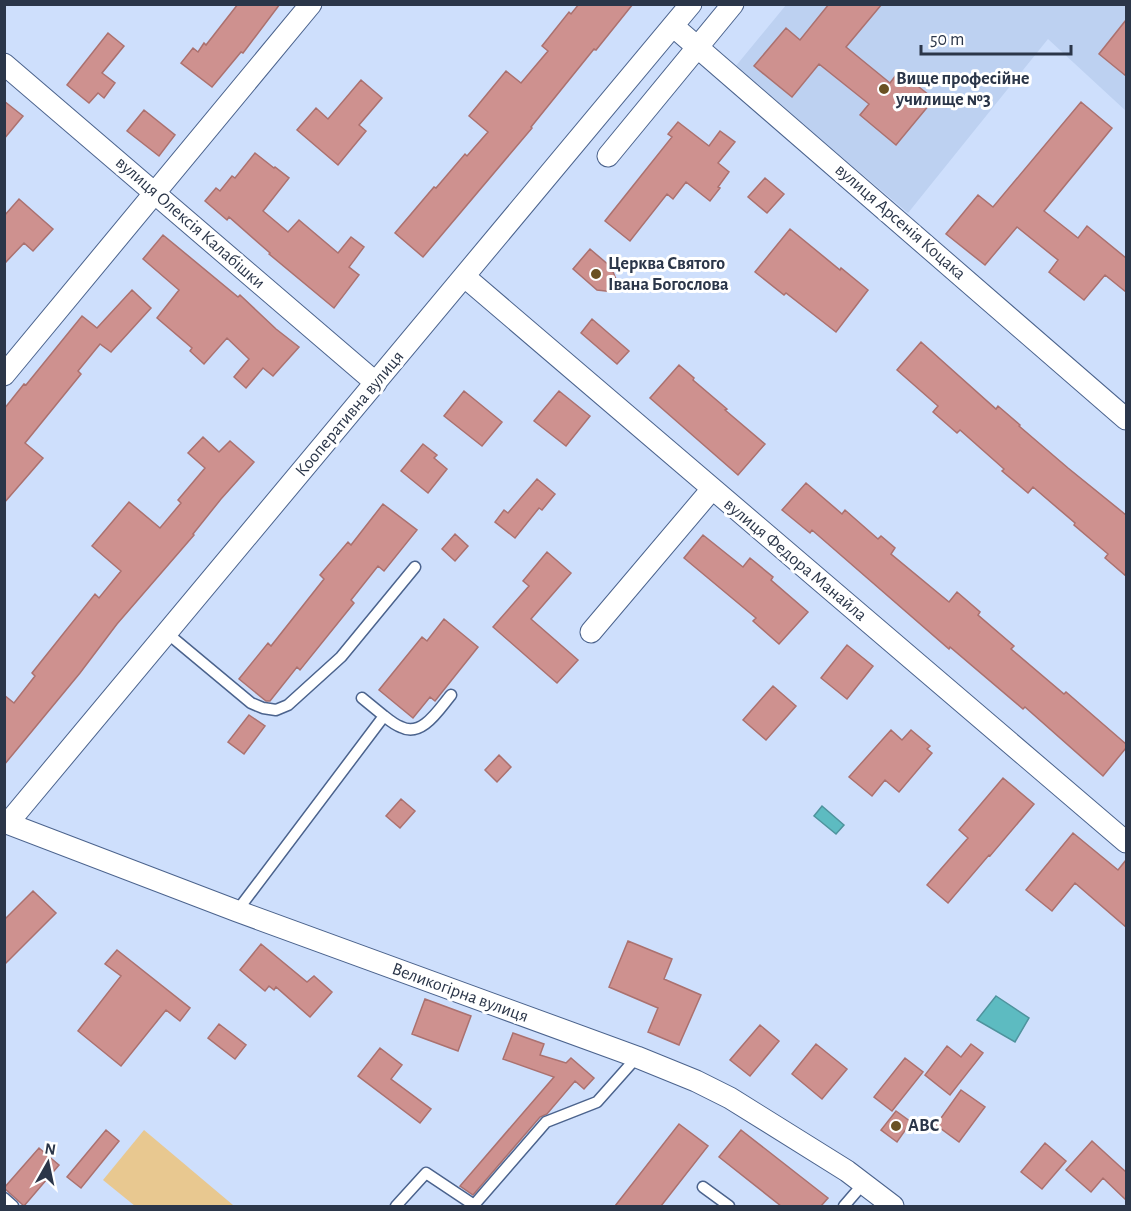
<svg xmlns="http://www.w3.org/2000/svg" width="1131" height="1211" font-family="'Alegreya Sans',sans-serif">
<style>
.built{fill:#bdd1f1}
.green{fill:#e8c890}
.water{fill:#5dbbc1;stroke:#4e939d;stroke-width:1.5}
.building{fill:#ce918f;stroke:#ab716f;stroke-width:1.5}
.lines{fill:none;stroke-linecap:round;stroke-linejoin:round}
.lane-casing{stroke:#4b638d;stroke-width:13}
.street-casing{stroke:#4b638d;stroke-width:23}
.lane{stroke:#fff;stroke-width:10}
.street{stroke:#fff;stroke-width:21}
.poi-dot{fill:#6a5122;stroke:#fff;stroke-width:2}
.labels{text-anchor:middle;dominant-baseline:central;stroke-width:6;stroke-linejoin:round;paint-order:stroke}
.poi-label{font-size:18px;font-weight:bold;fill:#2b3649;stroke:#fff;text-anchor:start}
.street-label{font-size:18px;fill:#2b3649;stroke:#fff}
</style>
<rect width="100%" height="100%" fill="#cedffc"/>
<path class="built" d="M786 5H1126V111L1048 39 908 213 735 67Z"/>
<path class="green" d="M144 1130 233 1205 231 1206H135L103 1180Z"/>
<path class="water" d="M822 806 844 825 836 834 814 816Z
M996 996 1029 1018 1015 1042 977 1020Z"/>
<path class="building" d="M238 4H280L243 53 241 52 212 87 181 63 193 48 198 52 204 43 206 45Z
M579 4H633L596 50 594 49 531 127 532 128 423 257 395 233 434 187 436 188 465 154 467 156 488 132 469 116 506 71 521 83 548 51 542 46 569 12 571 14Z
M829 4H882L846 47 890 83 899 71 934 99 896 145 860 115 869 104 819 64 792 97 754 66 786 28 800 40Z
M1126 20V76L1099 54Z
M108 33 124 46 102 73 115 83 104 98 98 93 89 103 67 85Z
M361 80 382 98 359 125 366 131 338 165 297 130 316 108 328 119Z
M4 101 23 116 4 139Z
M1081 102 1112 128 1044 211 1078 238 1087 226 1126 258V292L1105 275 1084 300 1049 272 1058 260 1017 227 985 265 946 234 978 195 993 207Z
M144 110 175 135 159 156 127 131Z
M678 122 709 146 720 131 735 142 718 163 729 172 718 187 720 188 710 201 686 182 673 199 667 194 630 241 605 221 672 137 668 134Z
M255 153 274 168 275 167 289 178 263 211 288 232 299 220 338 253 351 237 364 247 349 267 359 275 334 308 269 254 270 253 229 217 227 220 205 201 216 188 220 191 232 176 235 178Z
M765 178 784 194 767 213 748 197Z
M19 199 53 229 33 251 24 243 4 264V216Z
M790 229 840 270 841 268 868 290 836 332 786 293 784 295 755 272Z
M163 235 238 297 240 295 276 329 299 347 273 376 263 368 246 388 234 377 249 359 227 338 204 364 190 351 192 348 157 318 179 290 143 259Z
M590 249 611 267 618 284 617 289 614 292 597 290 573 269Z
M132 290 151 308 111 352 100 344 78 371 81 374 25 443 43 458 4 503V409L24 384 26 385 82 316 97 328Z
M592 319 629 351 617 364 581 333Z
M921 342 996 409 998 406 1020 425 1019 426 1068 468 1126 515V576L1105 558 1108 554 1074 525 1075 523 1033 487 1028 493 1002 471 1004 469 960 430 957 433 933 412 938 406 897 370Z
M679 365 694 378 693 380 727 409 725 410 765 444 738 475 650 398Z
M464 391 502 422 482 446 444 416Z
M559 391 590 416 566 446 534 421Z
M203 437 219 452 230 441 254 462 221 499 193 534 194 535 117 624 80 673 4 765V695L14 703 35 676 32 673 95 594 99 598 121 571 92 546 129 502 160 528 181 503 178 500 205 468 188 453Z
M423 444 437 455 434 458 447 469 428 493 401 471Z
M537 479 555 494 542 510 539 508 515 538 495 522 504 510 508 513Z
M806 483 842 514 845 510 878 539 881 536 895 548 891 554 949 602 957 592 980 612 978 615 1014 646 1011 649 1064 694 1066 692 1126 744V748L1103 776 1025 707 1023 709 950 647 949 649 812 530 810 533 782 510Z
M383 504 417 530 384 571 378 566 351 600 354 603 300 670 297 667 270 701H266L239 679 268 643 271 646 324 579 320 575 348 542 351 545Z
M455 534 468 546 455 561 442 549Z
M703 535 743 567 750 558 773 577 771 580 808 612 779 644 753 621 756 618 684 558Z
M547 552 571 573 531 619 578 660 557 683 493 627 529 586 523 581Z
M444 619 478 647 435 701 430 697 413 718 379 690 422 637 427 641Z
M847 645 873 666 847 699 821 678Z
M773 686 796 706 766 740 743 720Z
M249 715 265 726 244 754 228 742Z
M891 730 902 740 911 730 930 746 927 749 932 753 899 792 885 780 872 796 849 777Z
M499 755 511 767 497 782 485 770Z
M1003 778 1034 804 990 856 989 855 948 903 927 885 968 838 959 830Z
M401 799 415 811 400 828 386 816Z
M1073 833 1118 870 1126 860V927L1075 883 1052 911 1026 890Z
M33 891 56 913 4 965V920Z
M628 941 672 959 664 979 701 995 679 1045 648 1032 658 1008 609 987Z
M261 944 307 982 314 976 332 992 310 1017 276 987 274 990 269 986 265 991 240 970Z
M117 950 190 1008 180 1021 166 1010 121 1066 78 1031 121 976 105 964Z
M425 999 471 1016 458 1051 412 1034Z
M219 1024 246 1045 235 1059 208 1038Z
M760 1025 779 1041 750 1076 730 1060Z
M513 1033 544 1044 540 1055 566 1063 571 1058 594 1078 584 1089 575 1081 547 1114 540 1117 473 1195 460 1186 554 1077 503 1059Z
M816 1044 847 1069 822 1099 792 1074Z
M971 1044 983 1053 950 1095 925 1075 947 1046 961 1057Z
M380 1048 402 1065 391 1079 431 1109 420 1123 358 1076Z
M905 1058 923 1072 892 1111 874 1097Z
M961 1090 985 1107 959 1142 936 1125Z
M896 1111 911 1122 897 1142 881 1130Z
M679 1124 708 1146 661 1206H615Z
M106 1130 119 1141 81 1188 67 1177Z
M741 1130 828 1198 821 1206H781L719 1157Z
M1092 1141 1126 1172V1200L1103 1178 1091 1192 1066 1170Z
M1045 1143 1066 1161 1042 1189 1021 1172Z
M39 1148 59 1165 24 1206 4 1188Z"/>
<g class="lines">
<defs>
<path id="lane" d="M167 633 251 703 263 708 276 710 288 705 341 657 415 567
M362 698 384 716
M237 911 384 716C389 720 395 725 401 727 422 738 439 709 451 695
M703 1187 729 1206
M4 1198 13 1206
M396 1206 426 1173 474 1205 546 1122 597 1102 637 1057
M844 1206 863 1184"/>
<path id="street" d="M673 26 1126 419
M4 64 376 383
M608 156 733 4
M465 277 1126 842
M4 375 311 4
M591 632 712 489
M4 822 237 911 637 1057 696 1081 730 1098 847 1171 893 1206
M8 823 691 4"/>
</defs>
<use href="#lane" class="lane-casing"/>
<use href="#street" class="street-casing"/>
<use href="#lane" class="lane"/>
<use href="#street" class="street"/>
</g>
<g class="poi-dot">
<circle cx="884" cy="89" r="6"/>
<circle cx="596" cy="274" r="6"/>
<circle cx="896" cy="1126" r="6"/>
</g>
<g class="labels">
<g class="poi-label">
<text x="896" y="79">Вище професійне<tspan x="896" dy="21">училище №3</tspan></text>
<text x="608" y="264">Церква Святого<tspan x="608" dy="21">Івана Богослова</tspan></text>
<text x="908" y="1126">АВС</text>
</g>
<g class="street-label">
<text transform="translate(900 222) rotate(41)">вулиця Арсенія Коцака</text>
<text transform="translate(190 223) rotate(41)">вулиця Олексія Калабішки</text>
<text transform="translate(350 414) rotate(-50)">Кооперативна вулиця</text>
<text transform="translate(795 560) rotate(40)">вулиця Федора Манайла</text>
<text transform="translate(460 993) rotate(20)">Великогірна вулиця</text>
</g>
</g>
<rect width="1131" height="1211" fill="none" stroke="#2b3649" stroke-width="12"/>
<g transform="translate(48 1163) rotate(9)" stroke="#ffffff" stroke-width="4.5" paint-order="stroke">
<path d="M0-4.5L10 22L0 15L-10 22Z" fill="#2b3649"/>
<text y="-9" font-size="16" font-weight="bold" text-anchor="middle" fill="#2b3649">N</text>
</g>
<path d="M921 45v9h150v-9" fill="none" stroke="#2b3649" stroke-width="3"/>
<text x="930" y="45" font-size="18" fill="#2b3649" stroke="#ffffff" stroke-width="4.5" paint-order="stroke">50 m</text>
</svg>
